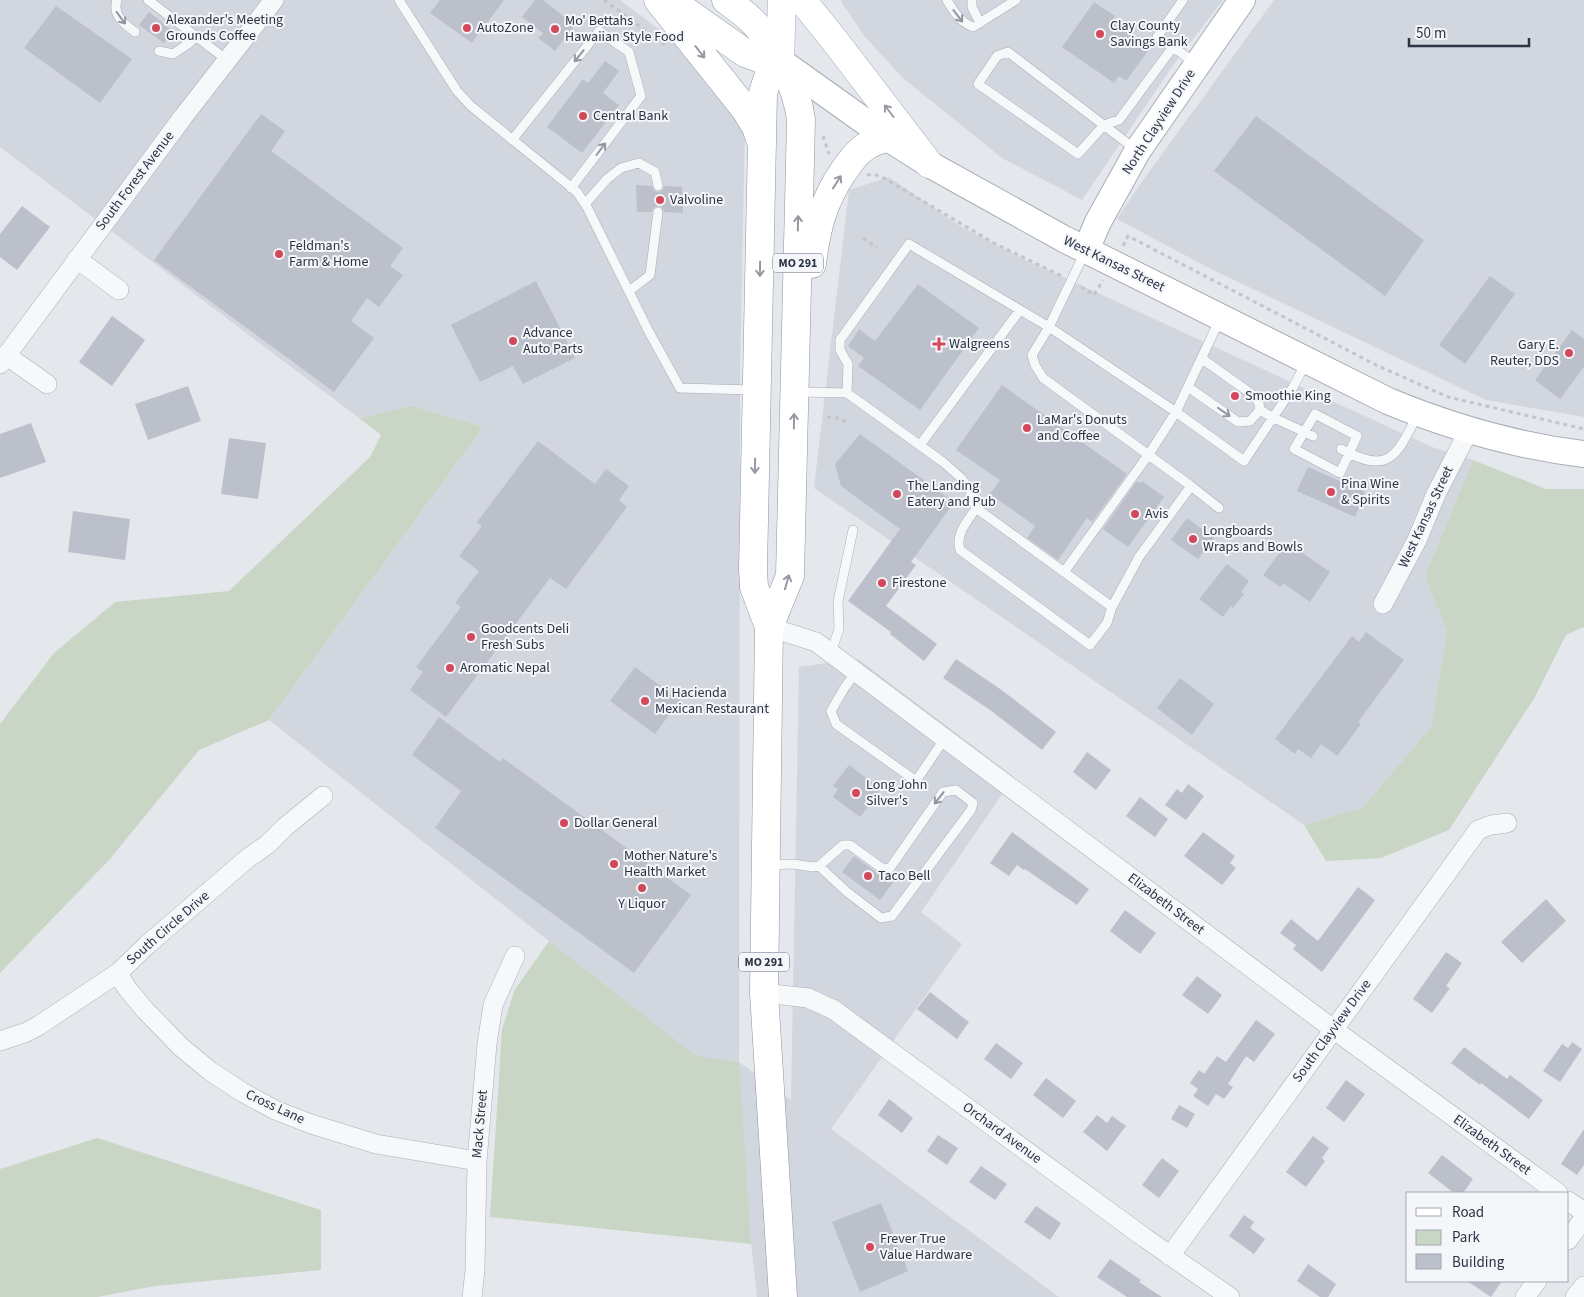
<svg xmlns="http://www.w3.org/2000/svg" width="1584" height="1297" font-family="'Source Sans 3',sans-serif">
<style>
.built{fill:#d2d6de}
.green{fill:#c9d6c5}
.building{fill:#bbc0ca}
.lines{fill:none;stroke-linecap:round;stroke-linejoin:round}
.lane-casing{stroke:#a9aeb7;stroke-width:10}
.street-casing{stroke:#a9aeb7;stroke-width:20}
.secondary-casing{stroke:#a9aeb7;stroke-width:28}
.primary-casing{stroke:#a3abb8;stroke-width:29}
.highway-casing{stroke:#8b94a3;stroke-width:29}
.path{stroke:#c2c5cb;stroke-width:3;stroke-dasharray:4 4;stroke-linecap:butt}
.lane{stroke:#f7f8fa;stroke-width:9}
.street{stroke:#f7f8fa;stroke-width:19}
.secondary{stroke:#fff;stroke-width:26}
.primary{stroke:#fff;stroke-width:28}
.highway{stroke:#fff;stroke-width:28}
.oneway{stroke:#9196a0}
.oneway2{stroke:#959aa2}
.poi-dot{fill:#d1495b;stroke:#f4f6f9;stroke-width:2}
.labels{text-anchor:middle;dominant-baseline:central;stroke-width:4;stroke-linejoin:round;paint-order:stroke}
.shield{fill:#f4f6f9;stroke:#676e7b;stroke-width:1}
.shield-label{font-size:12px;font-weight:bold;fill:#2b3445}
.poi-label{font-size:14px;fill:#2b3445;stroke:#f4f6f9;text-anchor:start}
.street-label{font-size:14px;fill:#2b3445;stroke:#f4f6f9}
</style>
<rect width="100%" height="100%" fill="#e4e7ec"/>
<path class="built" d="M0 0H620L682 47 745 128 740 367 739 1062 791 1100 799 667 858 659 1014 777 921 912 962 944 831 1129 1059 1297H757L742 1159 739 1062 696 1057 269 720 483 427 412 406 359 418 0 147Z
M842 0H1223L1174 64 1082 200 1002 158 903 78 865 37 842 3Z
M1274 0H1584V417L1486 400 1211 269 1117 219 1141 183Z
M889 177 960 226 1026 260 1432 447 1473 460 1425 576 1447 632 1431 727 1362 808 1304 825 814 488 849 190Z"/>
<path class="green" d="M412 406 483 427 269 720 199 750 109 860 0 973V724L54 653 115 602 229 591 370 457 381 435 359 418Z
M1473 460 1546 489H1584V627L1566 635 1535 697 1449 830 1381 858 1326 861 1304 825 1362 808 1431 727 1447 632 1425 576Z
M549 941 696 1056 739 1062 751 1244 490 1217 502 1030 514 991Z
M97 1138 321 1210V1270L155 1286 97 1297H0V1169Z"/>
<path class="building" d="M440 0H504L472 43 430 13Z
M535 0H543L575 25 555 51 538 38 543 33 522 17Z
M1094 2 1115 16 1112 21 1150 48 1126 81 1119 76 1114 83 1062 47Z
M56 6 132 59 100 103 24 48Z
M149 12 173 31 164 43 139 25Z
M605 61 619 71 603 93 619 105 582 153 547 127 583 79 588 83Z
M261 114 285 131 271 151 403 248 390 266 403 275 379 307 367 298 351 321 374 338 334 392 154 260Z
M1256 116 1424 240 1385 296 1214 171Z
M636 185 652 186 654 191 659 192 663 190 664 186 682 187 683 213 664 212 662 207 658 206 653 208 652 212H637Z
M22 206 50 227 17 270 0 257V234Z
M1490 276 1515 294 1465 364 1439 345Z
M536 281 575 358 523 384 513 366 480 382 451 325Z
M918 284 979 328 920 410 858 366 864 358 848 346 859 329 875 341Z
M112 316 145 340 112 386 79 362Z
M1572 330 1584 339V367L1560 399 1535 380Z
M1002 385 1127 474 1092 522 1087 518 1058 560 1027 538 1035 526 990 494 1000 480 956 450Z
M188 386 201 421 148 440 135 404Z
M31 423 46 462 0 478V434Z
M860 434 954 502 911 562 916 565 886 606 937 644 924 661 890 634 891 632 848 601 900 529 841 486 835 464Z
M229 438 266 443 258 499 221 494Z
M538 441 595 484 606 469 629 486 619 500 627 507 566 589 550 578 446 717 410 690 423 672 416 667 461 607 455 603 479 571 459 556 482 526 477 522Z
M1308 467 1365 492 1355 517 1297 491Z
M1137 481 1140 483 1142 481 1164 497 1128 547 1103 529Z
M73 511 130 519 125 560 68 552Z
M1187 518 1214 538 1198 559 1171 540Z
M1287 542 1330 572 1310 602 1283 583 1280 587 1263 575Z
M1227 564 1249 581 1241 592 1244 594 1233 608 1231 606 1223 617 1199 599Z
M1366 632 1404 660 1358 722 1361 724 1337 756 1321 744 1311 758 1298 749 1295 754 1275 739 1352 636 1359 642Z
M956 659 1003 691 1056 732 1042 750 990 710 943 678Z
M635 667 680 700 655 734 610 701Z
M1180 678 1214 704 1192 735 1157 708Z
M439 717 500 762 503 758 691 895 634 973 435 828 461 791 412 755Z
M1087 752 1111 770 1096 790 1073 772Z
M849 765 881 789 860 817 833 797 838 789 833 786Z
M1188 784 1204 796 1186 820 1165 805 1177 789 1182 793Z
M1140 797 1168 819 1155 837 1126 816Z
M1012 832 1089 889 1077 905 1025 869 1024 870 1017 865 1009 876 990 863Z
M1203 832 1235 856 1230 863 1236 868 1222 885 1184 856Z
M854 856 879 874 888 875 895 880 880 900 842 872Z
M1358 887 1375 900 1322 972 1293 949 1296 945 1280 933 1291 919 1318 941Z
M1546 899 1566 921 1522 963 1501 942Z
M1125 910 1156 933 1140 954 1110 931Z
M1446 952 1462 963 1446 986 1450 988 1432 1013 1413 999Z
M1197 976 1222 995 1208 1014 1182 995Z
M930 992 969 1022 957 1039 917 1009Z
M1256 1020 1275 1034 1254 1062 1246 1056 1228 1084 1233 1087 1224 1099 1216 1094 1208 1106 1193 1096 1198 1089 1190 1083 1199 1070 1204 1074 1217 1056 1226 1062Z
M1572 1042 1582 1049 1560 1082 1543 1071 1562 1044 1568 1048Z
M996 1043 1023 1063 1011 1079 984 1059Z
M1464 1047 1507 1079 1510 1075 1543 1100 1529 1119 1481 1083 1480 1085 1451 1063Z
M1046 1078 1076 1101 1063 1118 1033 1095Z
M1346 1080 1365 1094 1344 1122 1326 1108Z
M889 1099 913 1118 902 1133 878 1115Z
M1179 1105 1195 1114 1187 1128 1171 1119Z
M1097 1115 1107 1123 1112 1116 1126 1126 1107 1151 1083 1132Z
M1584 1129V1165L1577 1175 1561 1164Z
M938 1135 958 1148 947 1165 927 1151Z
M1313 1136 1329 1148 1322 1158 1325 1161 1306 1187 1286 1172Z
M1442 1155 1473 1179 1463 1193H1454L1428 1173Z
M1162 1158 1179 1171 1159 1198 1142 1185Z
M981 1166 1007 1184 995 1200 969 1182Z
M881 1203 908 1271 860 1292 832 1222Z
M1036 1206 1061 1223 1050 1240 1024 1222Z
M1244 1215 1254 1222 1250 1228 1265 1239 1254 1254 1229 1236Z
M1110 1259 1141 1280 1139 1282 1162 1297H1127L1097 1277Z
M1308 1264 1336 1284 1328 1297H1320L1297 1281Z
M1467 1281H1502L1491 1297Z"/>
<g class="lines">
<defs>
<path id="lane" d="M117 0C112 15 124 24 135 32
M148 0 227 60
M399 0 457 91 471 106 577 192 587 207 648 330 680 388 753 390
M947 0C954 12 960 22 973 27L1016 0
M972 0V7L980 23
M1173 47 1195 63
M159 51 173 54 188 44 196 36
M512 140 599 31 629 52 641 96 571 188
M1135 149 1008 52 997 56 978 84 1078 154 1104 125 1119 120 1173 47 1157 37 1183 0
M585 204 607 179 621 168 639 163 655 172 658 186
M1085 252 1049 327 1176 412 1244 461 1292 389 1306 363
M629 291 650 275 658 212
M1188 387 1238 422 1250 421 1260 410 1259 403 1253 395 1201 358
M797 392 847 393 943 462 961 478 970 490 976 508 1064 572 1149 454 1176 412 1220 319
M847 393 848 364 840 350V340L909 244 1049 327 1032 355 1035 365 1043 378 1191 486 1139 557 1112 607 1064 572
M1260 410 1274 418 1313 436
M1315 414 1357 436 1340 473 1294 449Z
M920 445 1020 310
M1341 449C1390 476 1397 455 1418 414
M1191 486 1219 508
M976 508C968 521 955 534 960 550L1090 645 1107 623 1112 607
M831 653 839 629 838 601 853 530
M856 672 845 687 831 711 836 724 916 781 945 738
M768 865 793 864 813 867 819 866 847 892 881 918 892 916 971 810 973 803 956 790 943 792 890 868 883 869 850 845H843L819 866"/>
<path id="street" d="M77 259 119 290
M7 356 47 384
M0 364 183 117 274 0
M1383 604 1417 540 1436 494 1469 430
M769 627 816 642 1333 1029 1558 1193
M118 973 126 987 145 1010 181 1047 210 1071 242 1092 275 1110 311 1124 376 1144 477 1161
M764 993 808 998 834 1010 1145 1238 1230 1297
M0 1041 27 1032 38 1026 118 973 147 945 248 858 268 844 285 827 323 796
M1568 1201 1584 1212
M1568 1240 1584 1218
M1170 1256 1478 830 1491 825 1507 823
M472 1297 475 1270 477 1161 487 1044 493 1005 515 956
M1525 1297 1537 1281
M1575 1297 1584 1286"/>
<path id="secondary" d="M780 61 888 138 929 164 1064 239 1388 401C1451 427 1516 446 1584 454
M1086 250 1098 222 1138 150 1242 0"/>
<path id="primary" d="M802 0 835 41 929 164
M780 61 782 0"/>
<path id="highway" d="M658 0 745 109 756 127 760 139
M670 0 745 53 762 59 780 61
M726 0C737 8 747 15 756 25 779 49 797 88 801 120L790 576 769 627
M780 61 768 77 763 93 753 569 754 587 769 627 764 993 783 1297
M812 264C816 230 823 201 843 172 855 154 865 142 888 138"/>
</defs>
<use href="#lane" class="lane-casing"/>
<use href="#street" class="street-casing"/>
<use href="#secondary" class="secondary-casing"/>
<use href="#primary" class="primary-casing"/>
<use href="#highway" class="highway-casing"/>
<path class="path" d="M604 0 665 45
M823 136 829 154
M867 175 873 174 882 177 994 243 1062 276
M863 238 877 248
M1123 246 1128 236 1376 365 1448 397 1584 429
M1081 287 1094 295 1103 280
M827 417 840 418 847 423"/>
<use href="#lane" class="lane"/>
<use href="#street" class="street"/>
<use href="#secondary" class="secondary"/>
<use href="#primary" class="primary"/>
<use href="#highway" class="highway"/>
</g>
<defs><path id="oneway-shaft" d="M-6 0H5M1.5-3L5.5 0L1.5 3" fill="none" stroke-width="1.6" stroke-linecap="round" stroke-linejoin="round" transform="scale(1.25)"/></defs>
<g class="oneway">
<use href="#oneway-shaft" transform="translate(958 16) rotate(52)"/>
<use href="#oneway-shaft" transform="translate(121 18) rotate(54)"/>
<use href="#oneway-shaft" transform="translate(579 56) rotate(129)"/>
<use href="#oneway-shaft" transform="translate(601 149) rotate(-53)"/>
<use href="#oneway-shaft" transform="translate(1224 412) rotate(35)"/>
<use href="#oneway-shaft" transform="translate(939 798) rotate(128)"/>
</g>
<g class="oneway2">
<use href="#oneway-shaft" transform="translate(700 52) rotate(52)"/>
<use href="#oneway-shaft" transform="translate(889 111) rotate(-127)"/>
<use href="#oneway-shaft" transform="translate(837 182) rotate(-58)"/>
<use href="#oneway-shaft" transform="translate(798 223) rotate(-89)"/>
<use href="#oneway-shaft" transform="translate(760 269) rotate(91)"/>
<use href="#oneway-shaft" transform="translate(794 421) rotate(-89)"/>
<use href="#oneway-shaft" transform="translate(755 466) rotate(91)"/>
<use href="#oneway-shaft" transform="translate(787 582) rotate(-74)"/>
</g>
<g class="poi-dot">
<circle cx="156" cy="28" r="5"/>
<circle cx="467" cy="28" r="5"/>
<circle cx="555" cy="29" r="5"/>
<circle cx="1100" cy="34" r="5"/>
<circle cx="583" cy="116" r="5"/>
<circle cx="660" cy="200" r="5"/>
<circle cx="279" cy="254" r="5"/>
<circle cx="513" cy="341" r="5"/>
<path d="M936.5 336.5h5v5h5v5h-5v5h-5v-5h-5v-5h5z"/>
<circle cx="1569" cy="353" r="5"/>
<circle cx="1235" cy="396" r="5"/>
<circle cx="1027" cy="428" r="5"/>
<circle cx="1331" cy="492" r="5"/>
<circle cx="897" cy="494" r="5"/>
<circle cx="1135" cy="514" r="5"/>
<circle cx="1193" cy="539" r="5"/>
<circle cx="882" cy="583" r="5"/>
<circle cx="471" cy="637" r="5"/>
<circle cx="450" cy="668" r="5"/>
<circle cx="645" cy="701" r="5"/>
<circle cx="856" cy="793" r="5"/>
<circle cx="564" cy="823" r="5"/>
<circle cx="614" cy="864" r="5"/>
<circle cx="868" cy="876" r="5"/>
<circle cx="642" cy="888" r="5"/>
<circle cx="870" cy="1247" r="5"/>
</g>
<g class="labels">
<g class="shield">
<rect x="773" y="253.5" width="50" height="19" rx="4"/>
<rect x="739" y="952.5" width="50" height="19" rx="4"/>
</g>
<g class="shield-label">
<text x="798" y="263">MO 291</text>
<text x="764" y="962">MO 291</text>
</g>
<g class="poi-label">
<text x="166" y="20">Alexander's Meeting<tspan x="166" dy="16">Grounds Coffee</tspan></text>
<text x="565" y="21">Mo' Bettahs<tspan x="565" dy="16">Hawaiian Style Food</tspan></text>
<text x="1110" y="26">Clay County<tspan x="1110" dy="16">Savings Bank</tspan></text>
<text x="477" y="28">AutoZone</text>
<text x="593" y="116">Central Bank</text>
<text x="670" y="200">Valvoline</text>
<text x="289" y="246">Feldman's<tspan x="289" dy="16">Farm &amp; Home</tspan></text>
<text x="523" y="333">Advance<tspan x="523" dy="16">Auto Parts</tspan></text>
<text x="949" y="344">Walgreens</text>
<text x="1559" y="345" text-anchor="end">Gary E.<tspan x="1559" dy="16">Reuter, DDS</tspan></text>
<text x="1245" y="396">Smoothie King</text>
<text x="1037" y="420">LaMar's Donuts<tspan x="1037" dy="16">and Coffee</tspan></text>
<text x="1341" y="484">Pina Wine<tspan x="1341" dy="16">&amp; Spirits</tspan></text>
<text x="907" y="486">The Landing<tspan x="907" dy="16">Eatery and Pub</tspan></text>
<text x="1145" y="514">Avis</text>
<text x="1203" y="531">Longboards<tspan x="1203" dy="16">Wraps and Bowls</tspan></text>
<text x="892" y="583">Firestone</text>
<text x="481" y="629">Goodcents Deli<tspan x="481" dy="16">Fresh Subs</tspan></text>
<text x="460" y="668">Aromatic Nepal</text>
<text x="655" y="693">Mi Hacienda<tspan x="655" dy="16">Mexican Restaurant</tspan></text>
<text x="866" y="785">Long John<tspan x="866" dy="16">Silver's</tspan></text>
<text x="574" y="823">Dollar General</text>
<text x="624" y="856">Mother Nature's<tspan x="624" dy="16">Health Market</tspan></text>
<text x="878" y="876">Taco Bell</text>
<text x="642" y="904" text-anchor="middle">Y Liquor</text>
<text x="880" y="1239">Frever True<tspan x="880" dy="16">Value Hardware</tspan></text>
</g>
<g class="street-label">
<text transform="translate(1159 122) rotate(-57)">North Clayview Drive</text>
<text transform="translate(135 181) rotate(-53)">South Forest Avenue</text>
<text transform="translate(1114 264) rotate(26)">West Kansas Street</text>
<text transform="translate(1426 517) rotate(-65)">West Kansas Street</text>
<text transform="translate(1166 904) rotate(37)">Elizabeth Street</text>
<text transform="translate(168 928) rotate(-41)">South Circle Drive</text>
<text transform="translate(1332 1031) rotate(-54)">South Clayview Drive</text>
<text transform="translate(275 1107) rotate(25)">Cross Lane</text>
<text transform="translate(480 1124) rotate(-85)">Mack Street</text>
<text transform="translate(1002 1133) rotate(36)">Orchard Avenue</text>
<text transform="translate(1492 1145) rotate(36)">Elizabeth Street</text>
</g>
</g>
<rect x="1406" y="1192" width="162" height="90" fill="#f4f6f9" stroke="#a4a8b1"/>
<rect x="1416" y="1208" width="25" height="8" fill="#ffffff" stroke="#a4a8b1"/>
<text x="1452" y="1217" font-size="15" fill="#2b3445">Road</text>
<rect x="1416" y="1230" width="25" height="15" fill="#c9d6c5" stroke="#a4a8b1"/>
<text x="1452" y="1242" font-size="15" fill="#2b3445">Park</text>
<rect x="1416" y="1254" width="25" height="15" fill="#bbc0ca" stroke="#a4a8b1"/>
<text x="1452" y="1267" font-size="15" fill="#2b3445">Building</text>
<path d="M1409 38v8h120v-8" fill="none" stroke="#2b3445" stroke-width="2.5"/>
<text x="1416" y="38" font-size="15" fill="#2b3445" stroke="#f4f6f9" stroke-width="4" paint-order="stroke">50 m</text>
</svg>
